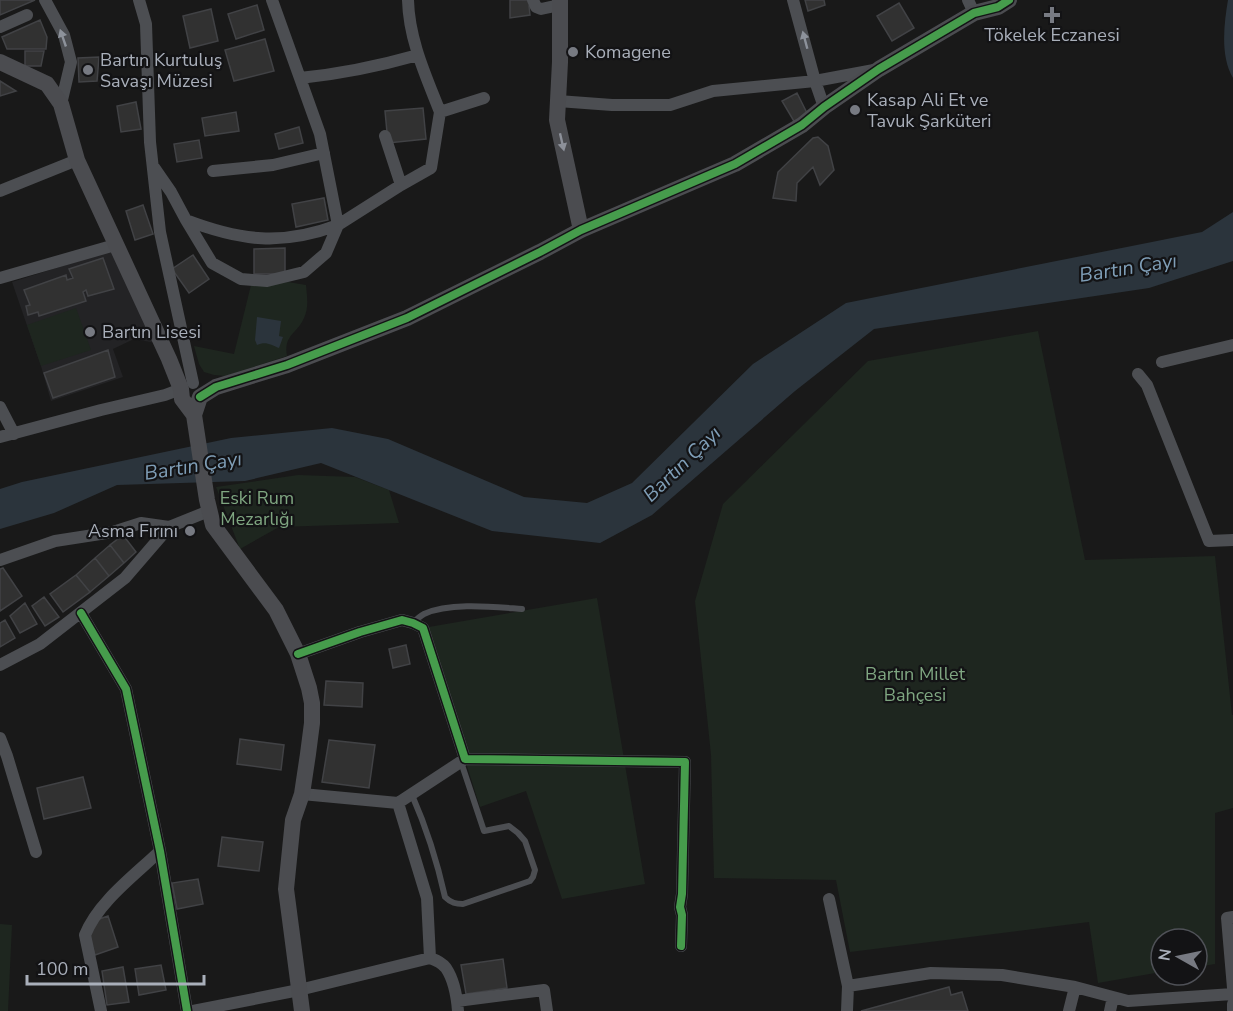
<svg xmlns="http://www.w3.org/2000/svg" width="1233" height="1011" font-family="'Nunito Sans',sans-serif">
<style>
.built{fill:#232325}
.green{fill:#1e261f}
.water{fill:#2b343c}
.building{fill:#313131;stroke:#414245;stroke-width:1.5}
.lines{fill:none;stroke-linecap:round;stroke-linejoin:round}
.lane{stroke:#4c4e52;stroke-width:6}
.street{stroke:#4c4e52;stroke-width:12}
.secondary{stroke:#4b4c50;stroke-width:16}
.cycleway-casing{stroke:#131315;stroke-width:11}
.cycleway{stroke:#469c4c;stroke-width:8}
.oneway{fill:#8d929b}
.oneway2{fill:#8d919a}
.poi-dot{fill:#777a82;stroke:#131315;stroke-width:2}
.labels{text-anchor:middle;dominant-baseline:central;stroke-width:4.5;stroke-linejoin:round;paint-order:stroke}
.poi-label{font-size:18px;fill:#a9afba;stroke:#131315;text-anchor:start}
.park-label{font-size:18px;fill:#7fa681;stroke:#131315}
.water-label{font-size:20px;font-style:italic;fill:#7f9eb7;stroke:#131315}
</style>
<rect width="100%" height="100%" fill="#191919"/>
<path class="built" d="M113 250 156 343 134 339 113 349 123 377 51 401 41 366 12 282Z"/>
<path class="green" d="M288 282 306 285C307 297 309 307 304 318 298 333 283 335 287 356L226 376 214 375 204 372 199 364 194 346 234 354 251 285H264Z
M76 308 91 350 41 366 27 325Z
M1038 331 1085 560 1215 556 1232 715H1233V808L1215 813V964L1197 967V939H1161V972L1098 983 1089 922 850 952 836 880 714 878 711 755 695 601 723 504 868 361Z
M298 475 355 477 389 490 399 523 279 527 240 549 216 487Z
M597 598 645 884 562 899 526 791 480 807 423 628Z
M0 924 12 925 8 1011H0Z"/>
<path class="water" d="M1228 0H1233V78C1220 56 1224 24 1228 0Z
M1233 212V261L1149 288 874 329 795 391 652 515 600 543 492 531 321 463 245 481 117 485 54 513 0 529V489L22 482 231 438 332 428 388 439 524 497 587 503 632 483 753 364 846 303 1202 232Z
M257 317 281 321 279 336 283 337 279 348C271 345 266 341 257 345L255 340Z"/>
<path class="building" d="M0 0H35L0 15Z
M510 0H531L532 6H529L530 15 510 18Z
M805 0H824L825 5 808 11Z
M899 3 914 28 892 41 877 16Z
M257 5 264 30 236 39 228 14Z
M211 9 218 41 190 48 183 16Z
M40 20 47 37 46 49H7L2 37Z
M265 39 274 71 234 81 225 50Z
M25 51H44L41 66H25Z
M99 57 97 81 79 82 78 58Z
M0 81 16 91 0 96Z
M797 93 808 115 795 123 782 101Z
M136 102 141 129 121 132 117 106Z
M423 108 426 139 388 143 385 111Z
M236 112 239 131 205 136 202 118Z
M299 127 303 143 279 149 275 134Z
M818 137 828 146 834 170 820 185 813 167 797 183 796 201 773 198 778 172 813 138Z
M199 140 202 158 177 162 174 144Z
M324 198 328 220 296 227 292 204Z
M143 205 153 234 135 240 126 211Z
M285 248V274H254V249Z
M193 255 209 279 189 293 172 269Z
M103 258 114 289 88 296 86 290 83 292 86 301 39 316 38 312 28 315 26 306 30 305 24 290 66 275 67 280 73 278 69 269Z
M108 350 115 377 53 398 44 373Z
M123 535 136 552 124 563 110 545Z
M110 545 124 563 109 576 95 558Z
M95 558 109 576 90 592 76 575Z
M3 568 22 596 0 611V569Z
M76 575 90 592 63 612 50 594Z
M44 597 59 617 45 626 32 606Z
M25 603 37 624 20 633 10 616Z
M5 620 15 638 0 647V623Z
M406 645 410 664 393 668 389 649Z
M326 681 363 683 362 707 324 705Z
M240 739 284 745 281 770 237 764Z
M329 740 375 745 369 788 322 782Z
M83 777 91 808 44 819 37 788Z
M222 837 263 842 259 871 218 866Z
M198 879 203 904 177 909 172 883Z
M108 916 118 947 95 955 85 924Z
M503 959 507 988 466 994 461 965Z
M161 965 166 990 139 995 135 969Z
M123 967 129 1002 107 1005 102 971Z
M949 987 951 995 962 992 968 1011H861Z"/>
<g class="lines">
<path class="lane" d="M413 623C417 619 420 616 424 614 450 602 494 607 522 609
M412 795C427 829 437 861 445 897 451 903 456 904 463 904L530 881 533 877 535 870 525 841 518 833 509 826 484 831 461 762"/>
<path class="street" d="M45 0 64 35 71 62 61 104
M139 0 146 24 150 142 160 232 193 383
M408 0C409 40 426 76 440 112
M533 0 536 7 541 9 560 5
M793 0 815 81 824 107
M968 0 974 13
M0 27 27 15
M300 78C340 74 379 66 418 55
M558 101 612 105H670L713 91 815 81 874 70
M385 136 401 185
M153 166 171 192 186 220 212 263 241 279 267 281 304 272 326 253 338 225 401 185 431 168 440 112 484 98
M213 171 273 165 324 153
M0 191 77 160
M186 220C241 241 282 246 338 225L320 134 272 0
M0 278 115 245
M1162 362 1233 345
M1138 374 1147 385 1209 541 1233 540
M0 407 14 434
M0 437 101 410 165 395 181 389
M0 560 55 541 113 532 141 523 169 527
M81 613 126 689 160 851 187 1011
M298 654 360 632 402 620 413 623 423 628 465 759 685 762 682 894 680 907 682 915 681 946
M0 665 40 644 125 578 169 527 209 511
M0 738 7 756 36 852
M302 794 398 803 465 759
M398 803 427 898 430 958
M829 899 848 986 847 1011
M1233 917 1227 918 1233 988
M848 986 931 973 1002 975 1075 987 1128 1001 1233 994
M457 1001 544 990 547 1011
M101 1011 85 935C98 902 135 875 160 851
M193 1011 299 990 430 958C436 960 442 963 446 968 454 980 457 998 458 1011
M1069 1011 1075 987
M1110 1011 1113 997
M1233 1011V1004"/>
<path class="secondary" d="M560 0V62L557 120 581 230
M0 62 47 84 61 104 77 160 169 359 181 389 182 399 194 415
M302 1011 286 889 293 820 302 794 308 754 312 723V703L309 688 298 654 276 610 213 525 207 500 194 415 200 397 216 387 287 365 407 318 540 252 581 230 735 164 802 125 824 107 879 69 974 13 998 7 1009 0"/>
<defs>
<path id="cycleway" d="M200 397 216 387 287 365 407 318 540 252 581 230 735 164 802 125 824 107 879 69 974 13 998 7 1009 0
M81 613 126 689 160 851 187 1011
M298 654 360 632 402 620 413 623 423 628 465 759 685 762 682 894 680 907 682 915 681 946"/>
</defs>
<use href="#cycleway" class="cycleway-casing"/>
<use href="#cycleway" class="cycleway"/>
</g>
<defs><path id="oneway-solid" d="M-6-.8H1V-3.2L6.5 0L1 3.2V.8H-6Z" transform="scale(1.5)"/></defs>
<g class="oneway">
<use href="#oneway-solid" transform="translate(63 38) rotate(-109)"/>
<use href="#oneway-solid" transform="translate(805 40) rotate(-105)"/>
</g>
<use class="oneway2" href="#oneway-solid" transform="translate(562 142) rotate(77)"/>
<g class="poi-dot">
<path d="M1049 6h6v6h6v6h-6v6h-6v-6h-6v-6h6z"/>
<circle cx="573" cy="52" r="6"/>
<circle cx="88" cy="70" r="6"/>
<circle cx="855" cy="110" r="6"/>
<circle cx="90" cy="332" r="6"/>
<circle cx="190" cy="531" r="6"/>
</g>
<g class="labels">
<g class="poi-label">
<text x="1052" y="35" text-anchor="middle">Tökelek Eczanesi</text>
<text x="585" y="52">Komagene</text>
<text x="100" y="60">Bartın Kurtuluş<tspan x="100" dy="21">Savaşı Müzesi</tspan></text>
<text x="867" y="100">Kasap Ali Et ve<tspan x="867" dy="21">Tavuk Şarküteri</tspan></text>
<text x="102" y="332">Bartın Lisesi</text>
<text x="178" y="531" text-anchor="end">Asma Fırını</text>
</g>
<g class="park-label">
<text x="257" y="498">Eski Rum<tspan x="257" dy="21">Mezarlığı</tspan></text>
<text x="915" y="674">Bartın Millet<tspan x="915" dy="21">Bahçesi</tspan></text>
</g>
<g class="water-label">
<text transform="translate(1128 268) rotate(-9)">Bartın Çayı</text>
<text transform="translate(682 464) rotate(-44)">Bartın Çayı</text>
<text transform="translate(193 466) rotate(-9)">Bartın Çayı</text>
</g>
</g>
<g transform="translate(1179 957) rotate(279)"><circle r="28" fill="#131315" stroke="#4f5157" stroke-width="1.5"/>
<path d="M0-4.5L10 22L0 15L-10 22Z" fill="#777a82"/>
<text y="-9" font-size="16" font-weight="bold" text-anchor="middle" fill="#a9afba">N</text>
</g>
<path d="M27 975v9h177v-9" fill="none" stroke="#a9afba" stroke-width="3"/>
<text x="36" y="975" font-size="18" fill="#a9afba" stroke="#131315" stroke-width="4.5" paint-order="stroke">100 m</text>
</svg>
